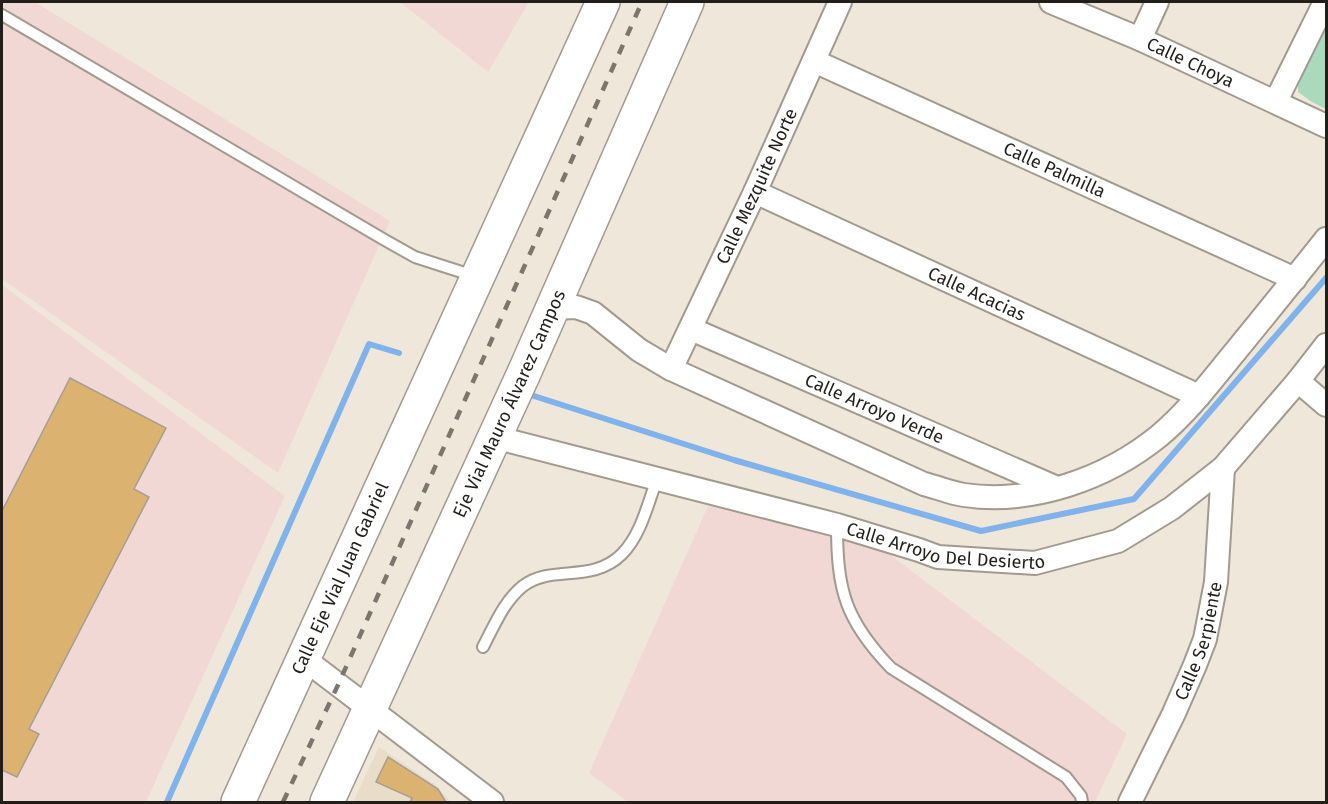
<svg xmlns="http://www.w3.org/2000/svg" width="1328" height="804" font-family="'Fira Sans',sans-serif">
<style>
.built{fill:#e9dcc9}
.industrial{fill:#f2d8d4}
.green{fill:#abd9bd}
.lines{fill:none;stroke-linecap:round;stroke-linejoin:round}
.stream{stroke:#80b3eb;stroke-width:6}
.building{fill:#dcb270;stroke:#a69e93;stroke-width:1.5}
.service-casing{stroke:#a29a8f;stroke-width:14}
.minor-casing{stroke:#a29a8f;stroke-width:26}
.primary-casing{stroke:#a29a8f;stroke-width:36}
.service{stroke:#fff;stroke-width:10}
.minor{stroke:#fff;stroke-width:22}
.primary{stroke:#fff;stroke-width:33}
.rail{stroke:#7c766f;stroke-width:4.5;stroke-dasharray:10 10;stroke-linecap:butt}
.labels{text-anchor:middle;dominant-baseline:central;stroke-width:5;stroke-linejoin:round;paint-order:stroke}
.street-label{font-size:18px;fill:#221f1b;stroke:#fff}
</style>
<rect width="100%" height="100%" fill="#f0e7db"/>
<path class="built" d="M379 747 434 784 451 802H353Z"/>
<path class="industrial" d="M2 2H35L390 221 278 473 2 279Z
M400 2H529L488 72Z
M2 285 285 496 146 802H2Z
M708 506 881 548 1127 734 1095 802H628L589 773Z"/>
<path class="green" d="M1326 19V109L1312 102 1298 92V79Z"/>
<g class="lines">
<path class="stream" d="M534 396 734 460 981 531 1134 499 1326 278
M167 802 369 344 399 353"/>
</g>
<path class="building" d="M70 378 166 428 134 489 149 497 29 729 39 734 17 777 2 770V771V511Z
M388 757 438 789 446 802H410L412 798 376 782Z"/>
<g class="lines">
<defs>
<path id="service" d="M2 15 383 239 415 257 474 276
M837 525C837 590 845 620 891 668L1066 777 1081 796 1082 802
M483 647C494 626 504 601 523 586 552 564 592 584 622 554 641 535 648 503 657 479"/>
<g id="minor">
<path id="s1" d="M1051 2 1140 39 1326 126"/>
<path d="M1140 39 1157 2"/>
<path id="s2" d="M814 61 1295 279"/>
<path d="M1276 101 1325 2"/>
<path id="s3" d="M755 192 1199 396"/>
<path d="M552 308 576 307 593 313 639 350 671 369 924 484C937 487 950 493 964 495 1032 505 1106 479 1159 436 1188 412 1211 381 1235 352 1266 314 1296 277 1326 239"/>
<path id="s4" d="M691 329 1057 488"/>
<path id="s5" d="M671 369 755 192 840 2"/>
<path d="M1298 381 1326 405"/>
<path id="s6" d="M494 437 837 525 919 550 938 557 1035 563 1118 541 1172 508 1223 468 1298 381 1326 345"/>
<path d="M303 658 492 802"/>
<path id="s7" d="M1130 802 1174 713 1195 665 1205 639 1216 582 1223 468"/>
</g>
<g id="primary">
<path id="s8" d="M238 802 603 2"/>
<path id="s9" d="M327 802 524 373 687 2"/>
</g>
</defs>
<use href="#service" class="service-casing"/>
<use href="#minor" class="minor-casing"/>
<use href="#primary" class="primary-casing"/>
<use href="#service" class="service"/>
<use href="#minor" class="minor"/>
<use href="#primary" class="primary"/>
<path class="rail" d="M283 802 338 685 642 2"/>
</g>
<g class="labels">
<g class="street-label">
<text stroke="none"><textPath href="#s1" startOffset="152">Calle Choya</textPath></text>
<text stroke="none"><textPath href="#s2" startOffset="264">Calle Palmilla</textPath></text>
<text stroke="none"><textPath href="#s5" startOffset="202">Calle Mezquite Norte</textPath></text>
<text stroke="none"><textPath href="#s3" startOffset="244">Calle Acacias</textPath></text>
<text stroke="none"><textPath href="#s9" startOffset="438">Eje Vial Mauro Álvarez Campos</textPath></text>
<text stroke="none"><textPath href="#s4" startOffset="200">Calle Arroyo Verde</textPath></text>
<text stroke="none"><textPath href="#s6" startOffset="466">Calle Arroyo Del Desierto</textPath></text>
<text stroke="none"><textPath href="#s8" startOffset="246">Calle Eje Vial Juan Gabriel</textPath></text>
<text stroke="none"><textPath href="#s7" startOffset="176">Calle Serpiente</textPath></text>
</g>
</g>
<rect width="1328" height="804" fill="none" stroke="#221f1b" stroke-width="6"/>
</svg>
